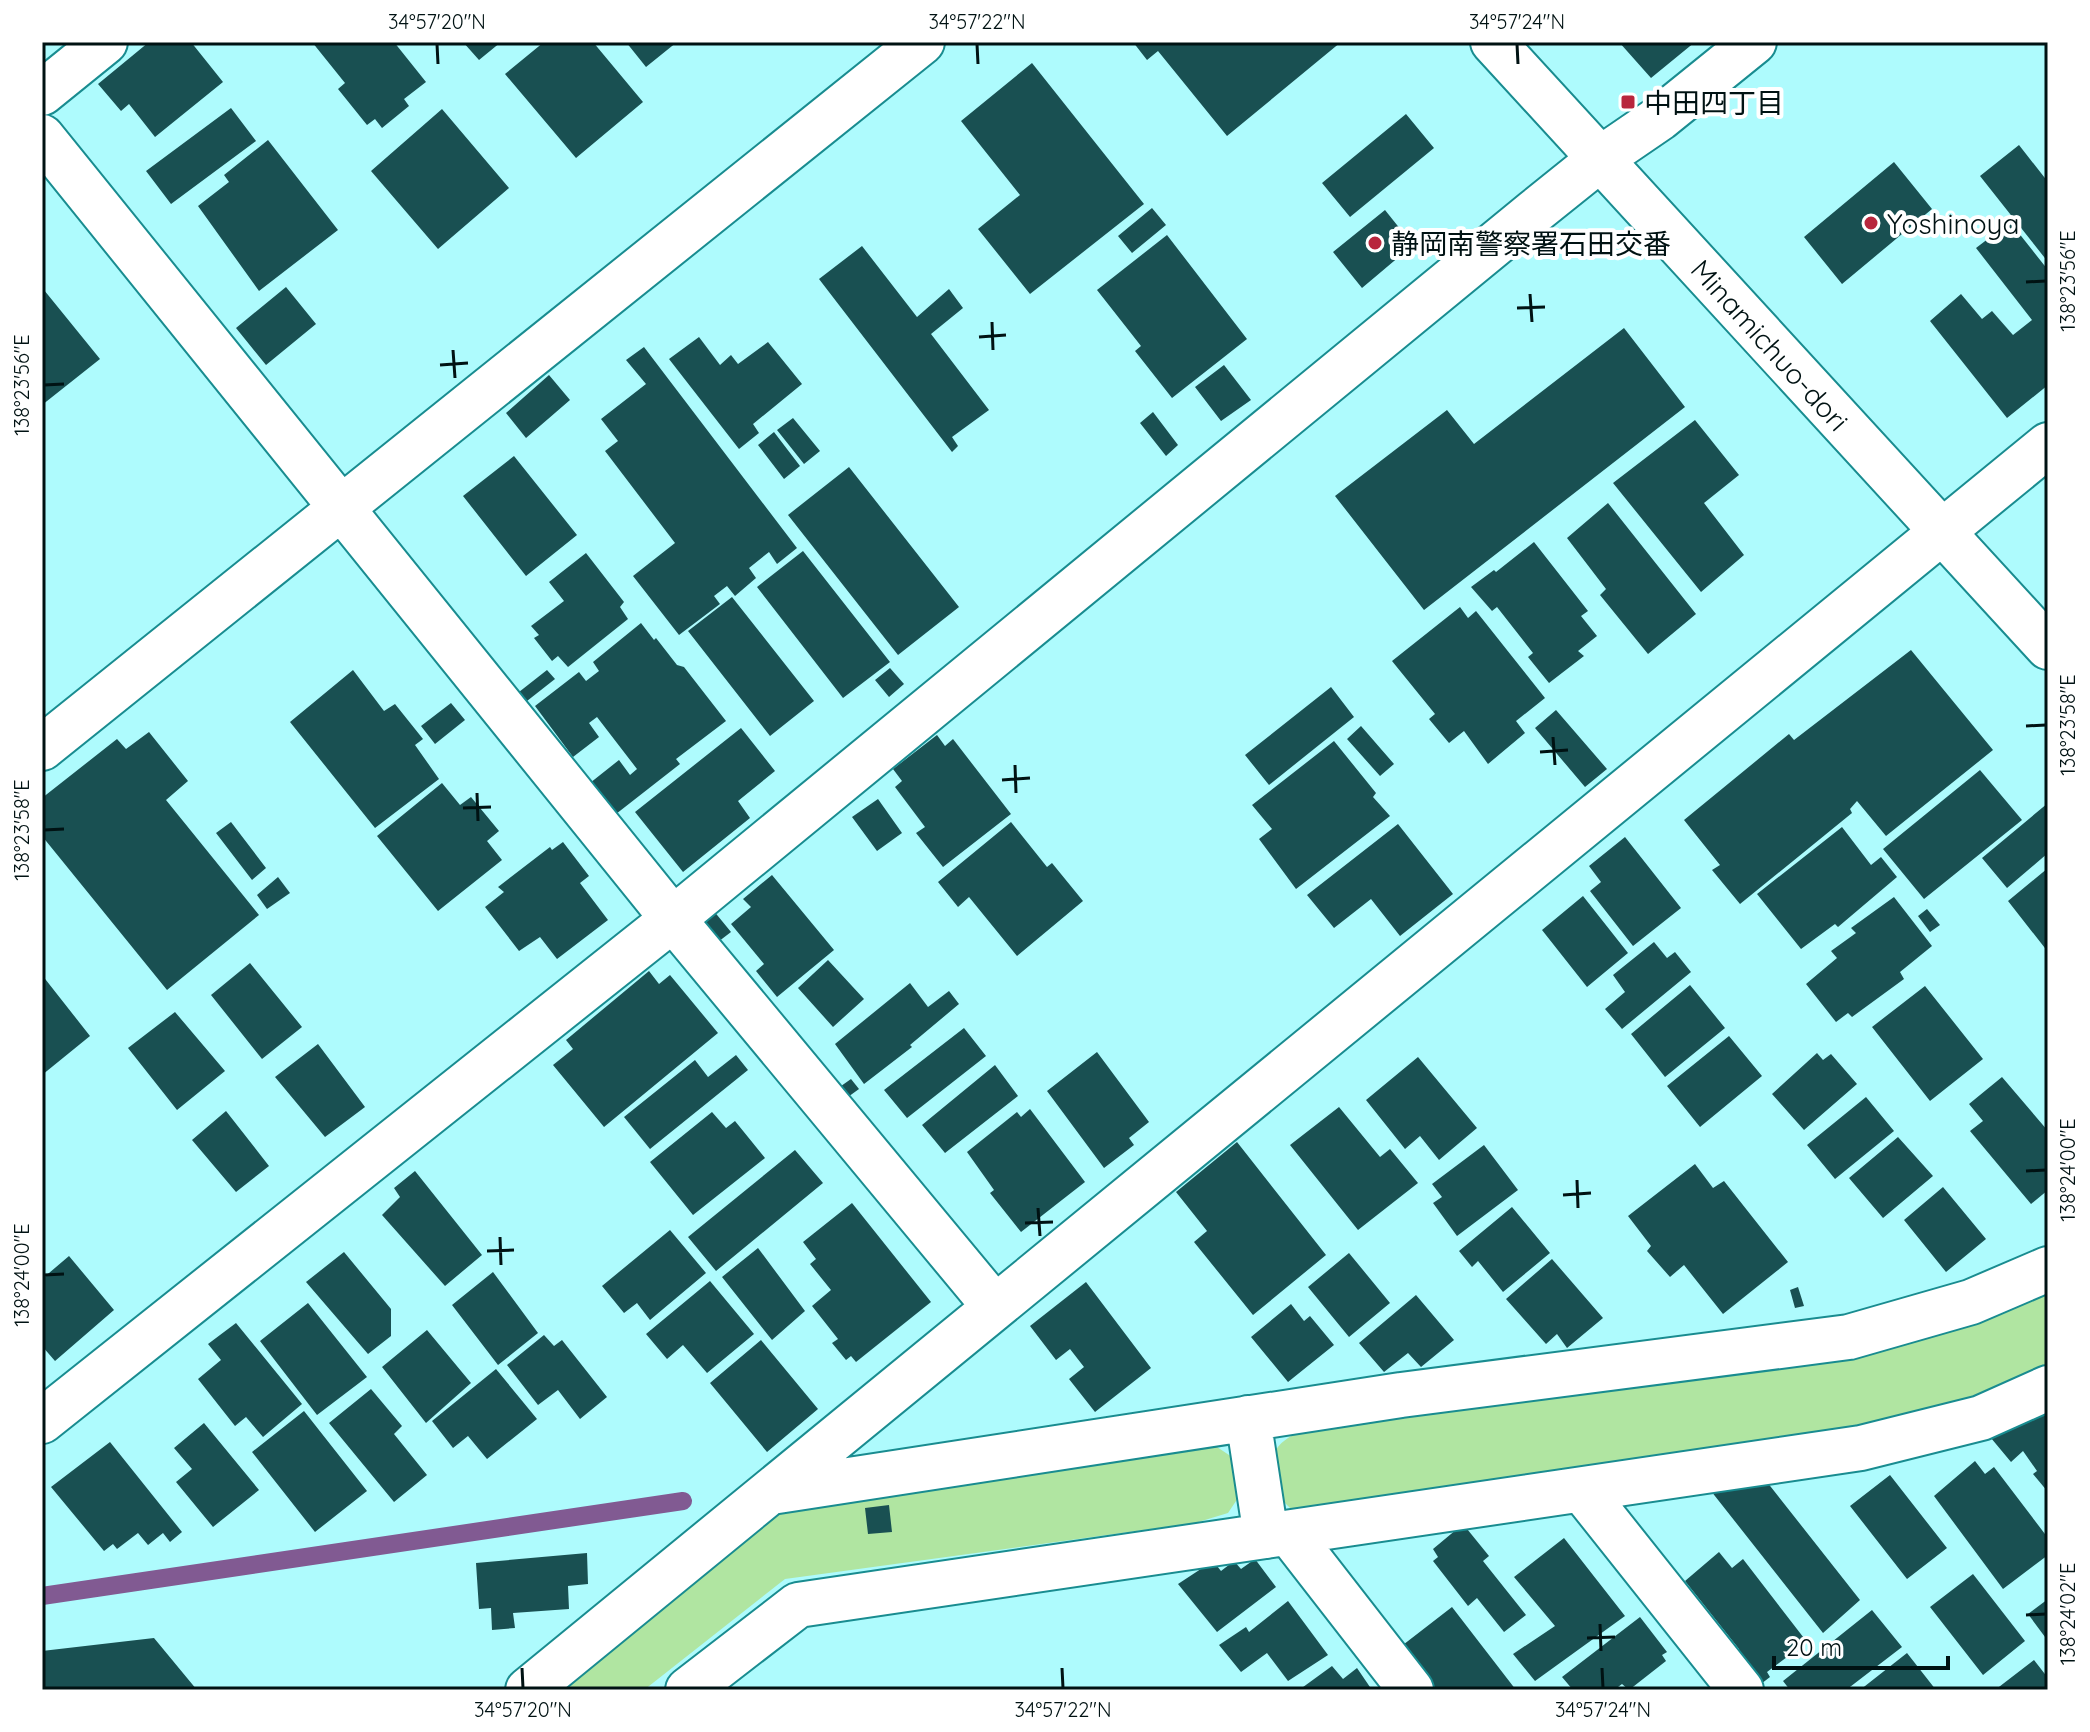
<svg xmlns="http://www.w3.org/2000/svg" width="2090" height="1732" font-family="Quicksand,'Noto Sans JP',sans-serif">
<style>
.green{fill:#b0e5a1}
.lines{fill:none;stroke-linecap:round;stroke-linejoin:round}
.stream{stroke:#815a92;stroke-width:18}
.building{fill:#195052}
.minor-casing{stroke:#198c90;stroke-width:48}
.minor{stroke:#fff;stroke-width:44}
.ticks{fill:none;stroke:#001213;stroke-width:3}
.poi-dot{fill:#b8263d;stroke:#fff;stroke-width:3}
.labels{text-anchor:middle;dominant-baseline:central;stroke-width:8;stroke-linejoin:round;paint-order:stroke}
.poi-label{font-size:28px;fill:#001213;stroke:#fff;text-anchor:start}
.street-label{font-size:28px;fill:#001213;stroke:#fff}
.neatline{fill:none;stroke:#001213;stroke-width:3}
.ticks-label{font-size:20px;text-anchor:middle;fill:#001213}
</style>
<rect width="100%" height="100%" fill="#aefbfd"/>
<path class="green" d="M2048 1290V1367L1966 1401 1862 1426 1315 1509 1290 1508 1274 1492C1271 1451 1270 1445 1309 1427Z
M1214 1445 1235 1459 1240 1495 1228 1513 1195 1523 785 1579 644 1690H552L774 1513Z"/>
<g class="lines">
<path class="stream" d="M42 1596 683 1501"/>
</g>
<path class="building" d="M149 42H191L223 82 155 137 129 104 121 111 98 84Z
M312 42H394L426 82 404 99 409 106 382 128 375 119 367 125 338 89 345 83Z
M463 42H501L479 60Z
M544 42H593L643 102 576 158 505 74Z
M626 42H677L646 67Z
M1133 42H1341L1227 136 1158 51 1147 60Z
M1619 42H1695L1651 78Z
M1032 63 1144 204 1030 294 978 229 1020 195 961 121Z
M231 108 256 141 171 204 146 171Z
M442 109 509 188 438 249 371 171Z
M1406 114 1434 148 1350 217 1322 183Z
M268 140 338 230 259 291 198 206 229 182 224 175Z
M2019 145 2048 182V262L1980 176Z
M1894 162 1932 209 1842 284 1804 237Z
M1152 208 1166 225 1132 253 1118 236Z
M1385 210 1413 245 1362 288 1333 252Z
M2010 222 2048 270V385L2007 418 1930 321 1961 294 1982 319 1992 311 2013 335 2032 320 1976 248Z
M1167 235 1247 339 1172 398 1135 351 1141 346 1097 290Z
M862 246 917 317 949 289 963 308 931 334 989 410 952 437 958 446 952 452 819 279Z
M286 287 316 324 266 365 236 328Z
M44 290 100 359 42 405V291Z
M1624 328 1685 407 1424 610 1335 496 1447 410 1474 444Z
M699 337 720 365 731 355 738 364 768 342 802 384 753 424 759 433 739 449 669 359Z
M644 347 797 548 777 564 769 552 749 568 756 578 735 596 727 586 714 596 720 604 679 635 633 576 675 543 605 451 618 441 601 419 646 384 626 360Z
M1224 365 1251 400 1221 421 1195 387Z
M549 375 570 400 526 438 506 413Z
M1153 412 1178 445 1166 456 1140 423Z
M793 418 820 451 804 464 777 430Z
M1695 420 1739 475 1704 503 1744 555 1701 592 1613 483Z
M774 432 800 466 784 479 758 445Z
M514 456 577 535 526 576 463 496Z
M849 467 959 607 898 655 788 515Z
M1608 503 1696 614 1648 654 1600 595 1606 589 1567 538Z
M1534 542 1588 611 1581 616 1597 636 1578 651 1584 656 1549 683 1528 657 1533 653 1497 607 1492 611 1471 587 1494 570 1496 572Z
M803 551 890 662 843 698 757 587Z
M586 553 624 602 620 607 628 619 568 667 558 656 552 661 534 638 539 635 531 626 564 601 549 582Z
M732 597 814 701 770 736 688 631Z
M1460 607 1468 618 1476 611 1545 698 1516 721 1525 733 1488 764 1464 731 1449 743 1429 719 1435 714 1392 661Z
M641 623 654 640 656 638 677 665 684 667 726 721 676 759 680 764 616 814 590 783 619 760 630 775 637 769 597 717 589 723 599 737 573 757 535 706 579 672 586 681 599 671 593 662Z
M1911 650 1993 750 1886 836 1857 801 1850 809 1852 813 1740 904 1712 870 1720 865 1684 820 1789 734 1794 740Z
M890 668 904 684 889 697 875 680Z
M353 670 384 711 395 704 423 739 415 745 439 779 375 828 290 722Z
M547 670 555 679 527 701 519 692Z
M1331 687 1354 717 1269 785 1245 755Z
M451 703 465 720 435 744 421 726Z
M1556 710 1607 769 1585 787 1535 728Z
M1361 726 1394 764 1380 776 1347 739Z
M741 728 775 771 738 801 750 818 683 872 635 812Z
M149 732 188 781 166 800 259 915 167 990 42 836V798L117 739 126 749Z
M937 735 945 746 953 739 1011 814 943 867 916 833 925 827 895 787 902 781 893 769Z
M1334 741 1376 793 1373 797 1390 816 1296 889 1259 839 1272 829 1252 805Z
M1980 770 2022 820 1924 899 1883 849Z
M442 783 460 805 471 797 499 831 487 841 502 860 438 911 377 836Z
M878 799 902 833 877 851 852 817Z
M2048 803V853L2007 888 1982 858Z
M231 822 266 868 252 880 216 833Z
M1011 822 1047 867 1052 863 1083 901 1017 956 969 897 958 907 938 882Z
M1398 824 1453 894 1400 936 1371 899 1334 928 1307 895Z
M1842 827 1871 865 1881 857 1897 877 1838 927 1835 924 1801 949 1757 894Z
M1625 837 1681 908 1633 946 1590 891 1601 882 1589 866Z
M563 842 589 876 580 883 608 920 557 959 540 937 519 951 485 907 504 892 498 887 550 847 552 850Z
M2048 868V952L2008 901Z
M772 875 834 950 777 997 756 971 764 964 731 924 751 907 743 899Z
M278 877 290 893 267 909 257 895Z
M1583 896 1628 953 1587 987 1542 930Z
M1894 897 1932 946 1900 972 1904 979 1852 1017 1848 1013 1836 1022 1806 984 1837 958 1831 951 1856 933 1851 928Z
M1927 909 1940 925 1930 932 1918 916Z
M713 910 731 932 714 945 697 923Z
M1654 942 1667 958 1675 952 1691 972 1622 1029 1605 1009 1625 992 1613 975Z
M828 960 864 999 833 1027 798 988Z
M250 963 302 1027 262 1059 211 995Z
M649 971 659 984 670 975 718 1033 604 1127 553 1065 573 1049 566 1040Z
M42 975 90 1036 42 1075Z
M910 983 928 1007 949 991 959 1004 910 1045 912 1047 864 1084 835 1044Z
M1690 985 1725 1028 1665 1077 1631 1034Z
M1925 986 1983 1059 1930 1101 1872 1027Z
M175 1012 225 1071 177 1110 128 1048Z
M964 1028 986 1056 907 1118 884 1090Z
M1729 1036 1762 1076 1700 1127 1667 1086Z
M318 1044 365 1107 325 1137 275 1077Z
M1097 1052 1149 1122 1129 1138 1134 1145 1104 1168 1047 1091Z
M1817 1053 1823 1060 1831 1054 1857 1084 1804 1130 1772 1094Z
M736 1055 748 1070 650 1149 624 1117 695 1060 708 1077Z
M1418 1057 1477 1128 1439 1160 1420 1136 1405 1149 1366 1100Z
M995 1065 1018 1096 945 1153 922 1125Z
M2002 1077 2048 1131V1190L2031 1204 1970 1131 1983 1121 1969 1104Z
M851 1079 859 1089 841 1102 834 1091Z
M1866 1097 1894 1131 1835 1179 1807 1145Z
M1339 1107 1380 1157 1390 1149 1418 1183 1358 1230 1290 1145Z
M1030 1109 1085 1182 1021 1232 990 1193 994 1190 967 1152 1017 1112 1021 1117Z
M226 1111 269 1166 236 1192 192 1140Z
M712 1112 726 1128 735 1121 765 1158 693 1215 650 1162Z
M1898 1137 1933 1176 1883 1218 1849 1178Z
M1237 1142 1326 1255 1253 1315 1194 1242 1207 1231 1176 1192Z
M1484 1145 1518 1190 1457 1236 1433 1203 1442 1197 1432 1184Z
M795 1150 823 1183 716 1271 688 1237Z
M1695 1164 1713 1188 1724 1181 1788 1262 1723 1314 1684 1265 1670 1277 1647 1251 1651 1246 1628 1216Z
M415 1171 482 1255 445 1286 382 1215 400 1197 394 1188Z
M1943 1187 1986 1239 1946 1272 1904 1220Z
M852 1203 931 1302 856 1362 851 1356 846 1360 832 1343 838 1339 812 1306 831 1290 810 1264 816 1259 803 1242Z
M1512 1207 1550 1253 1503 1292 1478 1261 1472 1267 1459 1251Z
M670 1230 706 1273 650 1320 637 1303 624 1313 602 1286Z
M758 1248 805 1311 772 1340 722 1277Z
M344 1252 391 1309V1336L368 1354 306 1282Z
M1349 1253 1390 1303 1349 1337 1308 1287Z
M69 1256 114 1310 55 1361 42 1346V1279Z
M1552 1259 1603 1318 1567 1348 1557 1334 1546 1344 1506 1299Z
M493 1272 538 1333 498 1365 452 1305Z
M710 1281 754 1334 707 1373 683 1345 667 1359 646 1334Z
M1086 1282 1151 1368 1095 1412 1069 1379 1084 1367 1070 1349 1056 1360 1030 1326Z
M1798 1287 1804 1306 1795 1308 1790 1290Z
M1416 1295 1454 1340 1421 1367 1408 1353 1384 1372 1359 1343Z
M308 1303 367 1377 317 1415 260 1341Z
M1291 1304 1304 1321 1310 1316 1334 1345 1288 1382 1251 1337Z
M236 1323 302 1404 263 1437 246 1417 235 1426 198 1379 221 1360 208 1344Z
M427 1330 471 1383 426 1423 382 1367Z
M544 1335 554 1346 562 1340 607 1397 580 1419 558 1390 538 1405 507 1365Z
M761 1340 818 1409 767 1452 710 1383Z
M496 1369 537 1419 487 1459 468 1436 453 1448 432 1421Z
M371 1389 402 1426 394 1434 427 1475 394 1502 329 1423Z
M2048 1405V1492L2033 1474 2037 1471 2023 1451 2011 1462 1986 1432Z
M304 1411 367 1491 315 1532 252 1452Z
M204 1423 259 1490 213 1527 176 1482 192 1469 174 1448Z
M110 1442 182 1532 170 1542 163 1533 148 1545 138 1533 117 1549 113 1544 104 1551 51 1487Z
M1975 1461 1985 1474 1994 1467 2048 1538V1555L2003 1589 1934 1496Z
M1890 1475 1947 1548 1907 1579 1850 1506Z
M1767 1482 1860 1600 1823 1633 1711 1491Z
M889 1505 892 1532 868 1534 865 1508Z
M1463 1524 1489 1556 1483 1561 1526 1615 1504 1632 1477 1598 1468 1606 1433 1561 1438 1557 1433 1549Z
M1564 1538 1625 1616 1535 1681 1513 1654 1555 1626 1514 1577Z
M1719 1552 1732 1568 1743 1559 1807 1642 1767 1672 1770 1677 1757 1687 1731 1657 1739 1649 1685 1581Z
M587 1553 588 1584 568 1586 569 1609 513 1613 515 1628 492 1630 491 1608 479 1609 476 1563Z
M1255 1559 1276 1587 1217 1632 1178 1584 1213 1561 1221 1571 1234 1561 1241 1569Z
M1973 1574 2025 1641 1983 1675 1930 1607Z
M2048 1599V1641L2028 1614Z
M1288 1601 1328 1655 1288 1681 1267 1653 1241 1672 1219 1645 1246 1627 1249 1632Z
M1452 1607 1516 1690H1432L1399 1648Z
M1872 1610 1902 1647 1846 1690H1790L1783 1681Z
M1640 1617 1667 1652 1662 1655 1666 1661 1629 1690 1622 1684 1614 1690H1573L1562 1677Z
M154 1638 197 1690H42V1651Z
M1907 1653 1936 1690H1860Z
M2034 1660 2048 1678V1690H1995Z
M1332 1666 1343 1679 1357 1668 1372 1690H1299Z"/>
<g class="lines">
<defs>
<path id="minor" d="M1493 42 2048 647
M42 93 105 42
M42 137 673 919 995 1307
M42 748 922 42
M1248 1418 1266 1536
M42 1421 673 919 1534 212 1600 159 1660 118 1754 42
M1582 1490 1741 1690
M771 1492 1401 1395 1849 1337 1971 1302 2048 1269
M1289 1533 1411 1690
M528 1690 2048 445
M688 1690 798 1605 1861 1448 1981 1418 2048 1388"/>
</defs>
<use href="#minor" class="minor-casing"/>
<use href="#minor" class="minor"/>
</g>
<path class="ticks" d="M437 44 438 64M977 44 978 64M1517 44 1518 64M2026 282 2046 281M1530 294 1532 322M1517 308 1545 307M992 322 993 350M979 337 1006 335M453 350 455 378M440 365 468 363M44 385 64 384M2026 726 2046 725M1553 737 1555 765M1540 752 1568 750M1015 765 1016 793M1002 780 1030 778M477 793 478 821M463 808 491 807M44 830 64 829M2026 1171 2046 1170M1577 1180 1578 1208M1563 1195 1591 1193M1038 1208 1040 1236M1025 1223 1053 1222M500 1237 501 1265M487 1251 514 1250M44 1275 64 1274M2026 1615 2046 1614M1600 1624 1601 1651M1587 1638 1615 1637M522 1668 523 1688M1062 1668 1063 1688M1602 1668 1603 1688"/>
<g class="poi-dot">
<rect x="1620" y="94" width="16" height="16" rx="4"/>
<circle cx="1871" cy="223" r="8"/>
<circle cx="1375" cy="243" r="8"/>
</g>
<g class="labels">
<g class="poi-label">
<text x="1644" y="102">中田四丁目</text>
<text x="1887" y="223">Yoshinoya</text>
<text x="1391" y="243">静岡南警察署石田交番</text>
</g>
<g class="street-label">
<text transform="translate(1770 345) rotate(48)">Minamichuo-dori</text>
</g>
</g>
<rect width="2090" height="1732" fill="none" stroke="#ffffff" stroke-width="88"/>
<path d="M1774 1656v12h174v-12" fill="none" stroke="#001213" stroke-width="4"/>
<text x="1786" y="1656" font-size="24" fill="#001213" stroke="#ffffff" stroke-width="6" paint-order="stroke">20 m</text>
<rect x="44" y="44" width="2002" height="1644" class="neatline"/>
<g class="ticks-label">
<text x="437" y="29">34°57'20"N</text>
<text x="977" y="29">34°57'22"N</text>
<text x="1517" y="29">34°57'24"N</text>
<text transform="translate(2068 281) rotate(-90)" y="7">138°23'56"E</text>
<text transform="translate(22 385) rotate(-90)" y="7">138°23'56"E</text>
<text transform="translate(2068 725) rotate(-90)" y="7">138°23'58"E</text>
<text transform="translate(22 830) rotate(-90)" y="7">138°23'58"E</text>
<text transform="translate(2068 1170) rotate(-90)" y="7">138°24'00"E</text>
<text transform="translate(22 1275) rotate(-90)" y="7">138°24'00"E</text>
<text transform="translate(2068 1614) rotate(-90)" y="7">138°24'02"E</text>
<text x="523" y="1717">34°57'20"N</text>
<text x="1063" y="1717">34°57'22"N</text>
<text x="1603" y="1717">34°57'24"N</text>
</g>
</svg>
